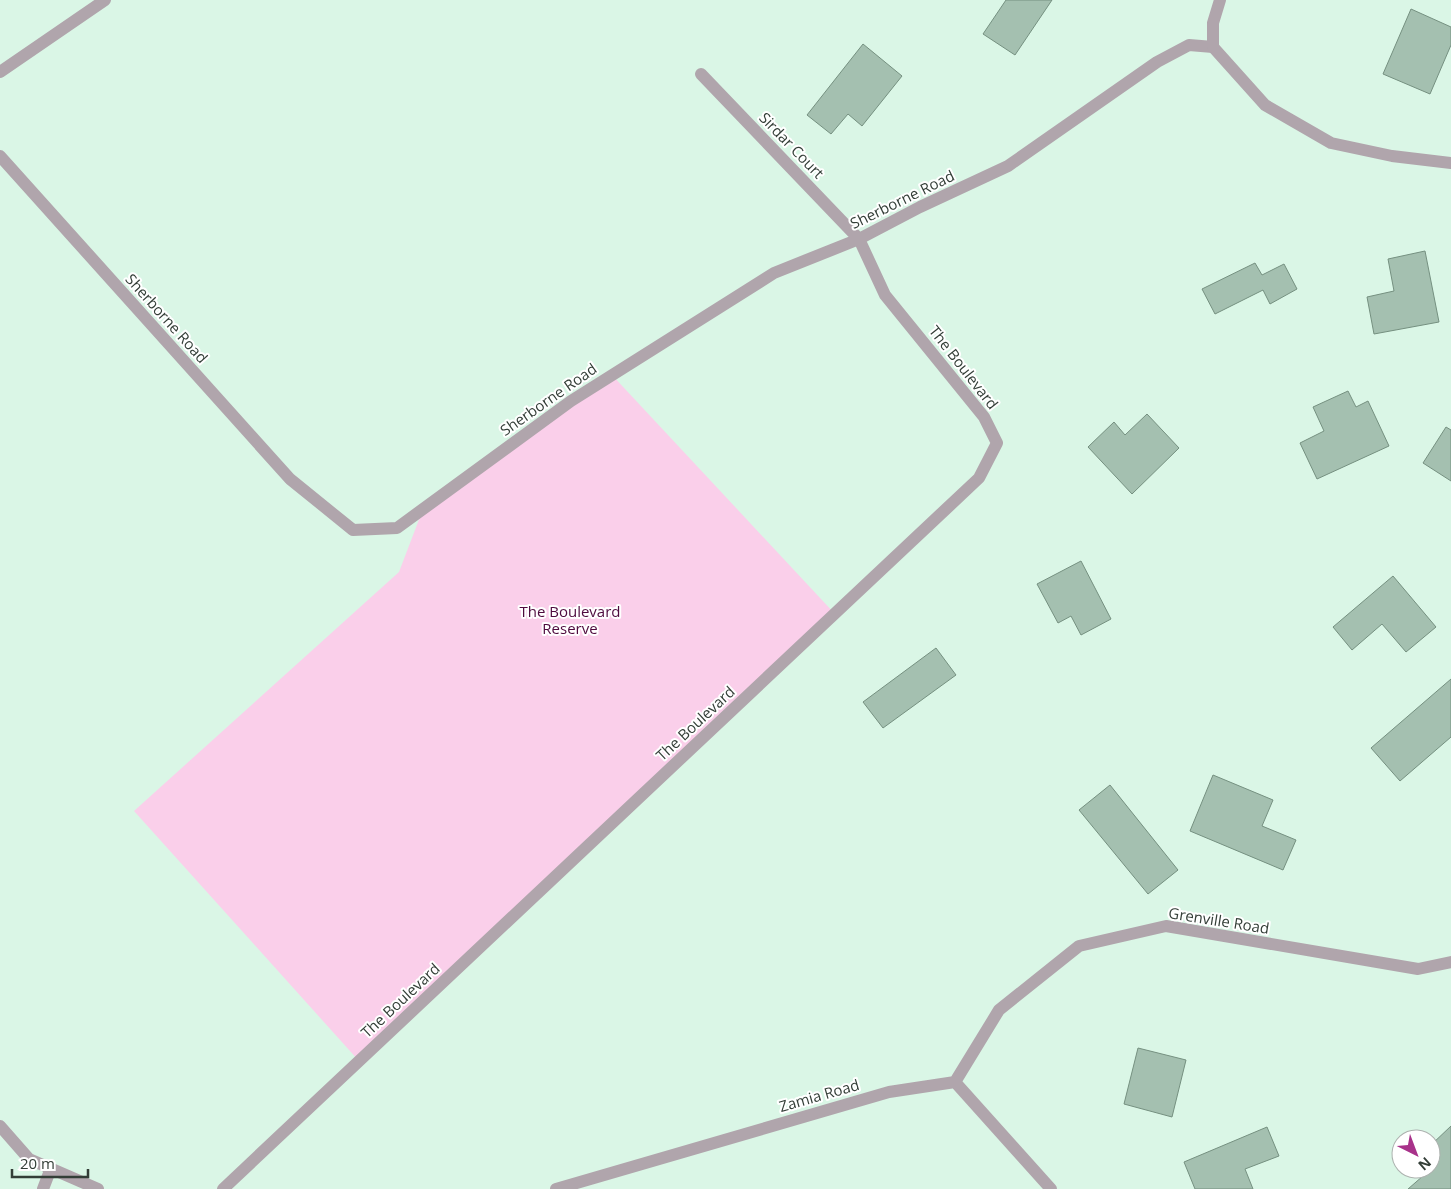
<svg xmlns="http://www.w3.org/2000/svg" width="1451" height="1189" font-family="'Open Sans',sans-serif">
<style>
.green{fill:#facfea}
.building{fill:#a4c0b0;stroke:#759080}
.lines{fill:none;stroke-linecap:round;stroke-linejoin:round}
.minor{stroke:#b0a5ac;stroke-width:12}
.tertiary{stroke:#b0a5ac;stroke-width:12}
.labels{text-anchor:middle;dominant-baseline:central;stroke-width:4;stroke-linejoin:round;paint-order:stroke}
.street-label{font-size:15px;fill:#333e37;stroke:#fff}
.park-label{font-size:15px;fill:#4e0b3e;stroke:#fff}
</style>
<rect width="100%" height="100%" fill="#daf6e6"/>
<path class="green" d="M612 375 835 614 359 1061 134 811 399 572 423 509Z"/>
<path class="building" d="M1006 0H1052L1015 55 983 34Z
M1411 9 1451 27V45L1430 94 1383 74Z
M863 44 902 76 862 126 848 114 831 134 807 115Z
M1425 251 1439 322 1374 334 1367 297 1394 291 1388 259Z
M1255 263 1262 275 1284 264 1297 289 1270 304 1263 290 1215 314 1202 289Z
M1348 391 1356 407 1368 401 1389 446 1317 479 1300 443 1324 431 1313 407Z
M1147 414 1179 448 1132 494 1088 447 1114 422 1125 435Z
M1446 427 1451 430V481L1423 463Z
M1081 561 1111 619 1081 635 1071 616 1058 623 1037 584Z
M1393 576 1436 627 1406 652 1382 624 1352 650 1333 627Z
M936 648 956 675 883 728 863 702Z
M1451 679V737L1400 781 1371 748Z
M1213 775 1273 800 1262 826 1296 840 1283 870 1190 831Z
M1110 785 1178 870 1148 894 1079 810Z
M1138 1048 1186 1060 1172 1117 1124 1104Z
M1451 1126V1189H1408L1431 1169 1437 1162 1431 1156V1145Z
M1267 1127 1279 1156 1245 1169 1253 1189H1195L1184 1162Z"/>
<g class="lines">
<path class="minor" d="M0 72 105 0
M0 156 290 479 353 530 397 528 571 401 774 273 859 239 920 207 1008 166 1157 62 1189 45 1213 47
M955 1082 999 1010 1079 946 1166 926 1418 969 1451 962
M0 1126 29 1159 98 1189
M43 1189 51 1168
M223 1189 979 478 997 443 984 417 885 295 859 239 701 74
M556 1189 889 1092 955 1082 1051 1189"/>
<path class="tertiary" d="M1220 0 1213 23V47L1265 105 1331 143 1392 156 1451 163"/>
</g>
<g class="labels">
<g class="street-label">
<text transform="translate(792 145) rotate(46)">Sirdar Court</text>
<text transform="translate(902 199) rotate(-26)">Sherborne Road</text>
<text transform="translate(167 318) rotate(48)">Sherborne Road</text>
<text transform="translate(964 367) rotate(52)">The Boulevard</text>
<text transform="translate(548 399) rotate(-35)">Sherborne Road</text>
<text transform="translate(695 723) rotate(-43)">The Boulevard</text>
<text transform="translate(1219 920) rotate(9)">Grenville Road</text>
<text transform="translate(400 1000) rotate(-43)">The Boulevard</text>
<text transform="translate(819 1095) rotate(-16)">Zamia Road</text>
</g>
<g class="park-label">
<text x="570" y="611">The Boulevard<tspan x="570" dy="17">Reserve</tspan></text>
</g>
</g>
<g transform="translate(1416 1154) rotate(138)"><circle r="24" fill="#ffffff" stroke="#adb2af"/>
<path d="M0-4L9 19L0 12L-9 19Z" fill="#a8328a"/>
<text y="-8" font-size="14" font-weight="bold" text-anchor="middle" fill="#333e37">N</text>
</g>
<path d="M12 1169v8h76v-8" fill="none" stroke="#333e37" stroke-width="2.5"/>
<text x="20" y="1169" font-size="15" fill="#333e37" stroke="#ffffff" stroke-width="4" paint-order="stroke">20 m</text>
</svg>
